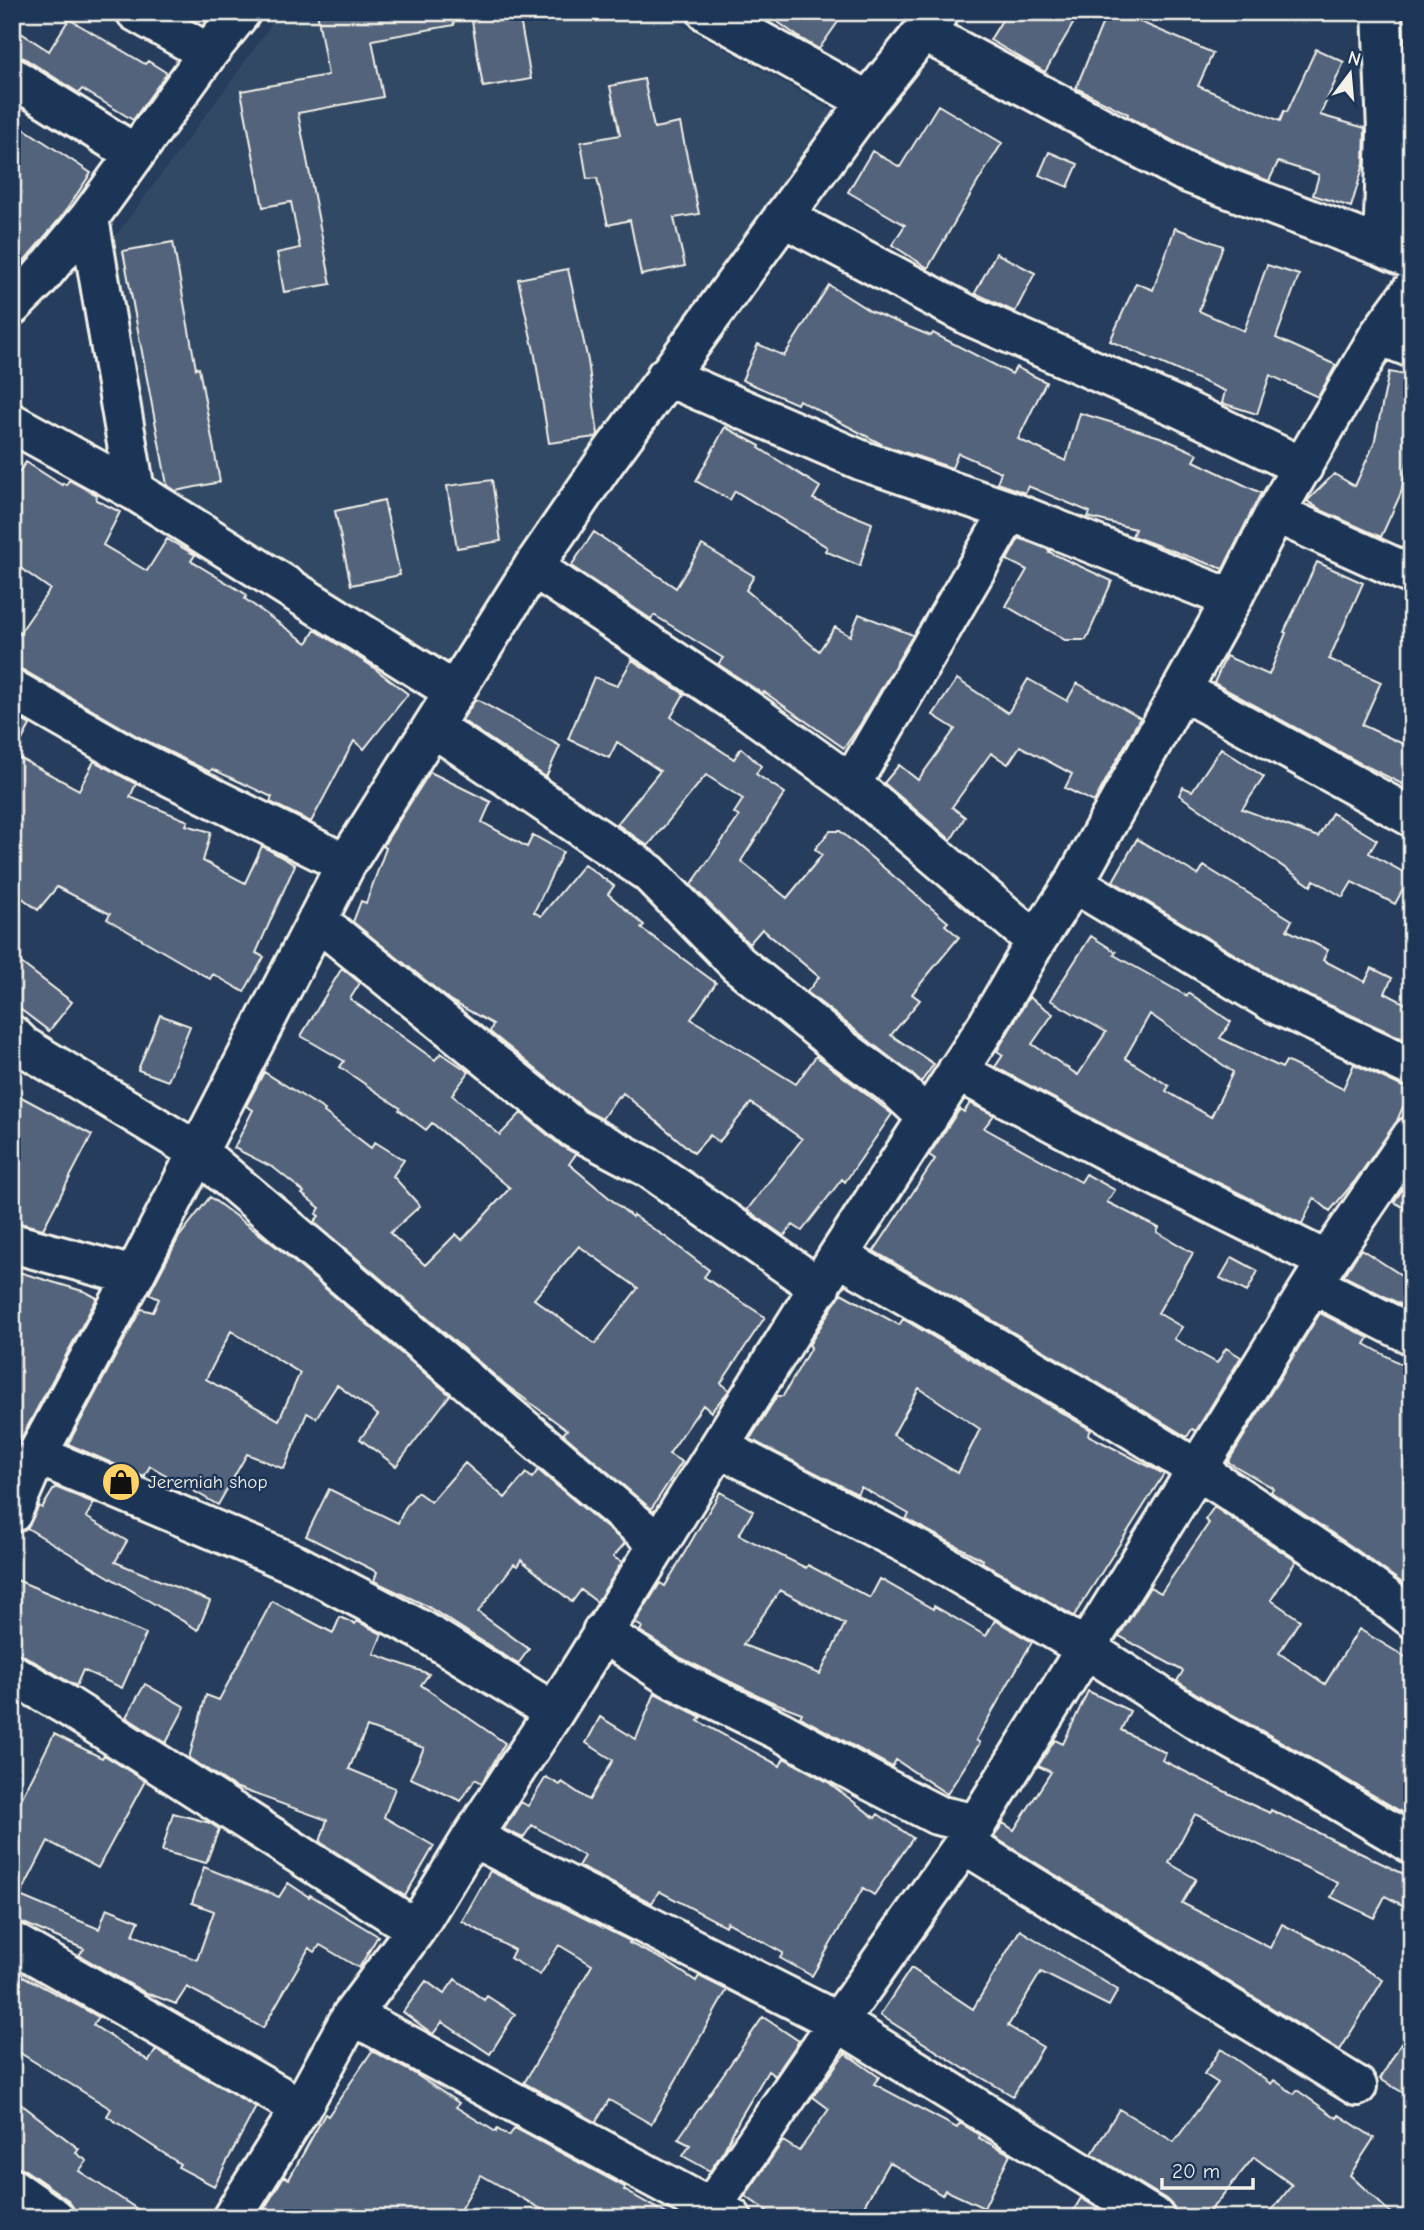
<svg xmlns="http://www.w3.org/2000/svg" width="1424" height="2230" font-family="'Comic Neue',sans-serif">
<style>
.built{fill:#334966}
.building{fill:#52647b;stroke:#f4f1e8;stroke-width:2;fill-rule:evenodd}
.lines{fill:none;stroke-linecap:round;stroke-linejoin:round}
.minor-casing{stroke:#f4f1e8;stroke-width:44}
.minor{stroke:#1d3557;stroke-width:38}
.labels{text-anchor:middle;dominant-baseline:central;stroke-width:5;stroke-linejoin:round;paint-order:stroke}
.poi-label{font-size:19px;fill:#f4f1e8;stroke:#1d3557;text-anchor:start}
</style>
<rect width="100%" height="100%" fill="#263d5d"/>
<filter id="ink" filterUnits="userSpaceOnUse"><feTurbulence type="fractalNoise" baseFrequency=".0143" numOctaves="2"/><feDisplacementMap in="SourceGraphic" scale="14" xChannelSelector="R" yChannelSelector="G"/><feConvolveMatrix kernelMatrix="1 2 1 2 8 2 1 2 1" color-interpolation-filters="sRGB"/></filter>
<g filter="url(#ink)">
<path class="built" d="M280 12H659L838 113 449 667 157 493 111 242 235 76Z"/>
<path class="building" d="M317 12H452L454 25 372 40 383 97 298 113 331 284 284 292 277 253 300 248 291 202 263 207 241 91 328 75Z
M486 12H509L511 20 520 19 531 79 483 87 471 15Z
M764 12H845L819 49 800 38Z
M1007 12H1080L1045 72 990 40Z
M1107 12H1142L1138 21 1213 53 1198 86 1280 121 1284 111 1287 112 1316 49 1344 62 1320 115 1365 128 1364 164 1351 207 1313 195 1319 175 1278 162 1269 181 1194 152 1127 116 1128 114 1076 88Z
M69 19 145 64 148 61 167 73 133 120 82 89 79 93 24 58 12 55V27L49 51Z
M644 79 654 128 680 123 699 214 674 218 685 266 641 275 630 220 608 225 597 178 587 179 581 142 620 135 610 86Z
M938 105 1002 143 979 180 928 268 892 245 905 225 848 192 872 151 900 167Z
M23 128 91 173 63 215 12 275V143Z
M1049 152 1078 164 1068 187 1039 175Z
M1175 228 1223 246 1199 311 1244 331 1267 265 1299 275 1276 338 1336 365 1318 397 1270 375 1257 414 1222 403 1225 391 1110 341 1136 283 1153 290Z
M173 242 196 369 199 368 220 482 176 491 167 485 123 251Z
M996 253 1035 273 1015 312 975 293Z
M568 269 588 361 598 434 596 437 549 443 535 356 518 279Z
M829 285 870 311 931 336 933 333 1012 374 1016 367 1046 382 1018 439 1066 461 1080 413 1160 437 1198 454 1194 461 1261 493 1223 569 1132 536 1135 529 1088 517 1090 512 1028 486 1025 493 997 483 1001 472 958 453 952 468 883 445 799 400 797 404 742 380 758 344 784 356Z
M1389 372 1412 376V441L1401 493 1381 537 1323 511 1307 501 1334 474 1355 486 1374 444Z
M725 427 760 446 759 448 820 487 813 499 872 523 860 566 825 551 827 547 735 491 730 500 696 481Z
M26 462 62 485 63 483 66 485 69 480 97 495 96 500 120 512 103 545 147 571 167 539 195 555 191 561 247 595 245 599 307 643 315 630 370 665 408 694 364 749 354 741 311 822 270 802 272 797 212 769 210 772 139 737 23 670 12 667V644L50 589 12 562V482Z
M492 480 501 541 457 548 447 486Z
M384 500 400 575 351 585 335 511Z
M594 532 676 588 702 545 754 576 746 590 819 651 835 627 850 636 859 614 913 635 860 725 844 748 764 692 763 694 718 664 723 658 654 615 651 619 571 566Z
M1019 538 1047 549 1050 551 1049 552 1112 581 1086 640H1065L1006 606 1027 570 1007 560Z
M1317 562 1363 583 1329 659 1381 682 1362 725 1412 748V763L1402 784 1358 762 1214 683 1226 656 1269 675 1286 633 1284 632Z
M632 660 684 694 671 717 734 759 741 748 761 766 756 774 785 793 741 861 787 898 822 855 815 849 830 831H840L948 922 945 925 959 937 912 994 920 1000 891 1035 934 1064 921 1082 807 992 819 977 762 929 749 944 691 885 739 817 734 813 743 799 706 775 648 846 617 824 660 771 617 742 609 758 568 739 594 677 617 686Z
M957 679 1008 713 1028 679 1067 701 1077 683 1140 718 1094 802 1065 788 1072 774 1020 746 1008 764 991 753 952 807 965 817 951 840 884 783 899 765 918 780 955 729 933 715Z
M476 699 560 746 546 777 462 720Z
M12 714 30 725 14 755 79 790 94 761 136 784 130 797 188 821 186 825 211 832 203 861 245 883 262 846 295 865 256 953 264 957 244 992 213 974 210 979 107 919 110 914 57 887 38 910 12 890Z
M1221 748 1264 777 1242 809 1318 837 1332 813 1377 840 1369 853 1410 876 1395 904 1352 882 1343 897 1314 880 1311 886 1179 795 1183 787 1192 791Z
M430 772 491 802 482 822 527 847 533 835 563 852 534 912 541 916 584 864 614 886 608 894 644 925 641 928 716 983 691 1019 796 1084 816 1056 892 1114 845 1182 842 1179 802 1231 793 1225 784 1236 747 1210 802 1139 751 1103 719 1142 710 1135 694 1153 623 1093 620 1097 618 1096 602 1119 587 1111 490 1032 493 1024 451 1001 353 922 361 901 366 903 386 848 383 846Z
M1137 839 1198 875 1204 866 1292 920 1287 930 1328 950 1323 960 1365 982 1372 968 1392 978 1385 993 1412 1007V1043L1284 984 1113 881Z
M1091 936 1116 952 1114 955 1187 996 1189 993 1231 1022 1220 1038 1282 1068 1286 1061 1343 1089 1354 1064 1403 1087 1411 1088 1397 1121 1355 1181 1330 1211 1314 1198 1302 1224 1136 1142 995 1067 1003 1055 997 1051 1029 997 1053 1014 1032 1044 1078 1075 1106 1032 1050 1000ZM1150 1014 1233 1072 1211 1117 1166 1091 1169 1086 1125 1058Z
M12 956 72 1002 49 1031 12 1003Z
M342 968 360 983 350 999 435 1060 441 1053 469 1072 452 1095 500 1135 521 1113 561 1146 576 1154 569 1164 632 1217 633 1215 667 1238 709 1270 704 1277 765 1317 721 1383 729 1390 727 1393 711 1412 703 1405 669 1454 682 1462 651 1509 563 1434 567 1430 506 1385 314 1222 319 1216 316 1214 320 1208 302 1194 304 1192 274 1168 234 1148 253 1110 246 1106 264 1072 325 1110 324 1112 371 1148 375 1142 404 1160 393 1176 420 1206 390 1233 425 1265 456 1234 462 1240 510 1188 432 1123 426 1130 399 1110 400 1108 340 1067 344 1061 301 1036ZM579 1246 638 1288 595 1344 534 1299Z
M160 1015 190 1026 168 1081 138 1070Z
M12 1092 92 1135 43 1229 12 1221Z
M970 1103 994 1115 984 1128 1081 1182 1086 1174 1115 1190 1107 1202 1159 1228 1157 1232 1193 1253 1158 1313 1182 1327 1174 1339 1217 1363 1226 1348 1241 1357 1196 1431 1192 1429 1187 1437 1067 1364 874 1251 935 1159 929 1155 953 1119 960 1109 964 1112Z
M1412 1175V1212L1394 1202Z
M210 1197 278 1248 450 1395 396 1466 360 1439 378 1415 337 1385 316 1418 307 1413 284 1469 247 1454 218 1505 150 1466 144 1477 68 1444 141 1309 153 1312 159 1299 149 1294 179 1237ZM231 1331 300 1373 279 1420 206 1379Z
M1361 1249 1412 1282V1310L1344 1276Z
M1232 1257 1258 1271 1247 1292 1220 1278Z
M12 1270 86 1292 97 1298 18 1444 12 1441Z
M841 1293 899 1325 903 1319 1091 1430 1088 1435 1164 1474 1074 1616 982 1562 983 1560 906 1519 909 1514 861 1487 857 1494 750 1439 777 1396H783L811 1347 809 1345ZM919 1388 980 1429 958 1473 893 1435Z
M1320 1313 1369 1338 1365 1344 1412 1370V1590L1354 1548 1271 1492 1273 1488 1228 1462Z
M465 1463 505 1498 526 1473 532 1478 538 1470 625 1543 613 1557 622 1562 597 1602 581 1590 572 1602 521 1560 517 1566 514 1564 478 1612 529 1649 518 1664 425 1605 374 1581 377 1572 306 1536 329 1489 398 1523 405 1508 417 1492 431 1502Z
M55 1487 94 1503 86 1517 127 1541 115 1562 210 1601 198 1630 27 1528 39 1506 42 1508Z
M720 1492 753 1511 739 1535 806 1568 808 1565 870 1598 880 1579 933 1609 934 1606 986 1636 995 1620 1032 1642 976 1740 980 1743 947 1794 896 1760 892 1767 800 1717 802 1713 770 1701 681 1658 640 1631 642 1627 635 1623 660 1583 665 1586ZM780 1590 845 1624 820 1674 743 1645Z
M1214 1507 1296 1561 1271 1600 1300 1620 1279 1653 1325 1684 1359 1629 1412 1661V1818L1298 1751 1208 1701 1177 1681 1183 1671 1119 1636 1150 1587 1161 1593 1209 1523 1205 1520Z
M12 1578 146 1634 122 1688 83 1670 76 1686 23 1655 12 1652Z
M272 1601 333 1633 340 1617 355 1624 357 1621 382 1634 374 1654 429 1674 421 1685 505 1743 482 1783 475 1779 461 1801 410 1778 424 1748 367 1727 349 1769 395 1788 384 1817 434 1846 405 1896 320 1842 327 1820 235 1787 189 1758 206 1695 219 1700Z
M145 1684 185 1707 166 1743 126 1717Z
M1088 1691 1130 1711 1121 1730 1166 1753 1162 1760 1250 1804 1270 1813 1271 1810 1412 1878V1910L1385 1896 1374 1918 1331 1897 1338 1883 1195 1814 1169 1863 1196 1879 1182 1903 1270 1948 1282 1924 1334 1950 1383 1980 1340 2050 994 1837 1003 1823 1014 1830 1051 1772 1038 1766 1055 1740 1063 1744Z
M655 1693 701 1717 698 1721 780 1766 784 1758 828 1782 875 1818 878 1814 913 1838 874 1895 863 1888 812 1976 780 1958 783 1953 727 1922 725 1926 659 1891 652 1903 578 1866 584 1856 532 1825 523 1838 504 1829 521 1802 528 1806 546 1777 560 1785 562 1782 589 1800 613 1760 586 1743 600 1717 636 1739Z
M54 1734 102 1758 104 1755 145 1781 98 1868 48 1841 20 1896 99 1929 107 1908 139 1921 133 1935 197 1960 214 1911 192 1903 204 1867 279 1897 288 1883 309 1897 310 1895 378 1936 359 1968 320 1945 315 1952 309 1948 263 2028 187 1987 176 2004 144 1992 79 1955 84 1949 12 1918V1817Z
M173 1813 210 1823 219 1829 206 1863 162 1851Z
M490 1871 630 1941 629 1943 664 1960 696 1981 699 1976 727 1990 651 2124 609 2100 596 2122 524 2083 592 1965 559 1945 540 1975 510 1958 514 1950 462 1921Z
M1020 1930 1118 1990 1109 2006 1041 1972 1008 2026 1043 2047 1013 2096 967 2069 966 2070 880 2015 911 1968 973 2009Z
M12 1970 99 2017 93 2025 149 2061 156 2050 256 2107 214 2186 178 2167 180 2164 107 2116 111 2109 12 2048Z
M455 1979 484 2000 487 1996 515 2014 490 2054 442 2022 433 2034 403 2012 426 1981 444 1994Z
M763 2017 799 2041 775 2076 768 2071 740 2118 724 2150 710 2171 683 2156 690 2145 678 2139Z
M1412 2025V2098L1380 2079Z
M1221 2049 1271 2084 1274 2080 1294 2094 1297 2090 1337 2118 1339 2115 1374 2138 1350 2175 1396 2218H1266L1292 2185 1254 2157 1204 2218H1177L1174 2207 1166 2199 1092 2154 1119 2109 1174 2142 1218 2083 1204 2074Z
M372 2051 412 2072 459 2103 456 2107 496 2132 497 2129 509 2136 515 2128 625 2187 624 2190 674 2218H557L481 2175 455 2218H259L284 2176 289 2179 325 2114 328 2116Z
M845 2053 879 2077 874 2084 957 2128 960 2123 980 2135 979 2138 1010 2154 984 2208 945 2190 942 2195 889 2162 857 2218H777L745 2196 783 2141 799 2151 829 2109 813 2097Z
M12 2097 79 2149 76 2153 87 2161 79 2171 151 2218H84L75 2212 68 2200 25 2170 12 2165Z
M1081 2198 1113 2218H1069Z"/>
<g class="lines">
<defs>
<path id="minor" d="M136 12 208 53
M241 12 208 53 89 218 135 491 455 692
M707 12 868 101
M1382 12 1387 131 1383 247
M924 32 1185 172 1383 247 1412 260
M12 77 135 154
M783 217 970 316 1180 408 1303 467
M12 306 38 280 89 218
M1379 335 1412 348
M666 376 863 461 1010 511
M12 423 135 491
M1275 513 1412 575
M533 567 751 712 851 784 1036 941
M12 689 129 756 346 864
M1181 690 1412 817
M433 727 649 873 738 964 844 1050 896 1088 928 1118
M851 784 1010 511 1232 599
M1074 883 1274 1003 1412 1067
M318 921 575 1129 649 1168 820 1288
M12 1035 23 1046 198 1152 658 1543
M957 1071 1126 1161 1327 1261
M12 1243 134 1276
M838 1256C983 1340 1130 1423 1269 1517 1318 1549 1366 1582 1412 1618
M1314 1285 1412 1335
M719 1447 920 1551 1087 1649 1197 1720 1287 1770 1412 1844
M37 1455 297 1565 421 1630 554 1712
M12 1513 37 1455 134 1276 346 864 533 567 605 462 868 101 939 12
M602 1632 670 1677 780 1731 869 1780 937 1815 977 1824
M12 1674 69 1707 416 1929
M472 1837 838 2022 1155 2218
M964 1844 1357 2086
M12 1942 301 2108
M352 2015 710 2208 732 2218
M12 2188 55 2218
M232 2218 301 2108 352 2015 416 1929 472 1837 554 1712 838 1256 988 1024 1036 941 1074 883 1232 599 1275 513 1379 335 1412 290
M704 2218 838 2022 964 1844 1327 1261 1412 1136"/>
</defs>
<use href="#minor" class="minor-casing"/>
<use href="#minor" class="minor"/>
</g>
</g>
<defs>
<symbol id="shop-disc" viewBox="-11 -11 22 22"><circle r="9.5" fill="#ffd166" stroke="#1d3557"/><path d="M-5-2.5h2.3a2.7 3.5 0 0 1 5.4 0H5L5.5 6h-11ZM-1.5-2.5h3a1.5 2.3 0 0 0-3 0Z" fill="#111"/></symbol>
</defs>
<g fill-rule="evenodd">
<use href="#shop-disc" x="99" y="1460" width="44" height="44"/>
</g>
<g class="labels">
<g class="poi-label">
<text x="148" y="1482">Jeremiah shop</text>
</g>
</g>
<rect width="1424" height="2230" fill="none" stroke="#1d3557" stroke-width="42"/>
<rect x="21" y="21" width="1382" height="2188" fill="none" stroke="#f4f1e8" stroke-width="2.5" filter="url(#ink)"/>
<g transform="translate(1350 74) rotate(16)" stroke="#1d3557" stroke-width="5" paint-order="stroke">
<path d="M0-5L12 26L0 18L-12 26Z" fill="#f4f1e8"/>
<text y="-10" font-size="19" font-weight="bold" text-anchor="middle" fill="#f4f1e8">N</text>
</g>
<path d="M1162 2178v10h91v-10" fill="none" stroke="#f4f1e8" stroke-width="3.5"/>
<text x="1172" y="2178" font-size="21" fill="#f4f1e8" stroke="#1d3557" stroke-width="5" paint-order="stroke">20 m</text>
</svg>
